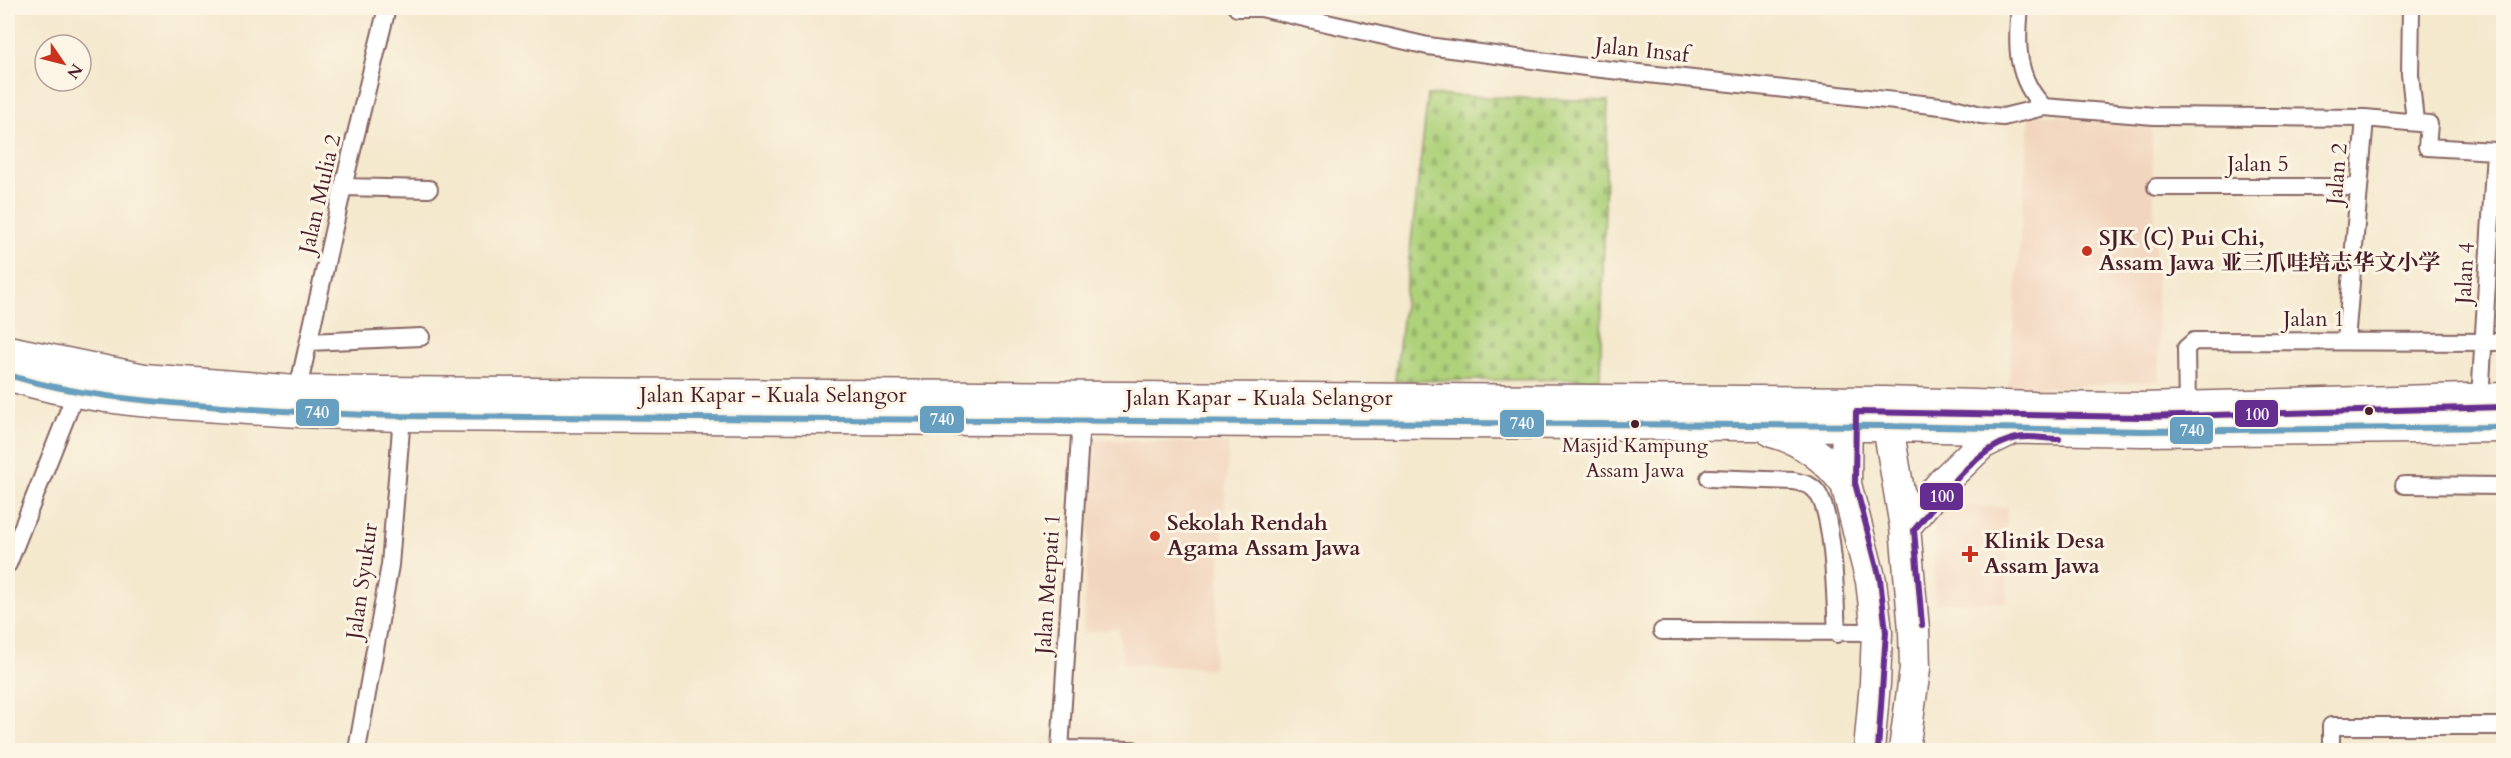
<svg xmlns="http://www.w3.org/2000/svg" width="2511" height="758" font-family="Cardo,'Noto Serif SC',serif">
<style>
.built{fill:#f2d5be}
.cemetery{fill:url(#cemetery-stones);stroke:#7c7852;stroke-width:1.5}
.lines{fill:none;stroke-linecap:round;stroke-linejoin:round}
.street-casing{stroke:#866564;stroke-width:20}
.highway-casing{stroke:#866564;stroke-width:33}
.street{stroke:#fff;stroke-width:16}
.highway{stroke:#fff;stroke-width:30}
.bus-1-casing{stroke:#fcf5e5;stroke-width:10}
.bus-2-casing{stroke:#fcf5e5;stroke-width:10}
.bus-1{stroke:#679fc0;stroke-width:6}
.bus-2{stroke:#662d91;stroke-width:6}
.poi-dot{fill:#c8321e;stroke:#fcf5e5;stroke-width:2}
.bus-dot{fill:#4a1f2b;stroke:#fcf5e5;stroke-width:2}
.labels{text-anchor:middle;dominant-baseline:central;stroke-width:6;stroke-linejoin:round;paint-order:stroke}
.bus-label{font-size:20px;fill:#4a1f2b;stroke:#fcf5e5}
.street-label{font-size:22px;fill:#4a1f2b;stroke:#fcf5e5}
.poi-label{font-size:22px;font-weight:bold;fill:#4a1f2b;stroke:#fcf5e5;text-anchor:start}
.line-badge{stroke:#fcf5e5;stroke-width:2}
.badge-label{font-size:16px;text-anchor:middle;font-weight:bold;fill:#fff}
</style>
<defs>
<pattern id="cemetery-stones" width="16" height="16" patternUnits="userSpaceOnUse" patternTransform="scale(1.5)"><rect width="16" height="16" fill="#aed17a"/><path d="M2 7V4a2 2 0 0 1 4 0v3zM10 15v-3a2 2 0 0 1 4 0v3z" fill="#97b36a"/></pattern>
</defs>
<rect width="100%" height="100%" fill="#fcf5e5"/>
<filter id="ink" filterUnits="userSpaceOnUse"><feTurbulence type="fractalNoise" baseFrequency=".0167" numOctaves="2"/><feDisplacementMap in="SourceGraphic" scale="12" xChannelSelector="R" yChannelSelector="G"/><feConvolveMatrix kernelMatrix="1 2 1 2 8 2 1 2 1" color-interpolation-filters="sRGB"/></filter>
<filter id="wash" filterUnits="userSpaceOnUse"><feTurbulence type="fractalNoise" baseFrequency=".008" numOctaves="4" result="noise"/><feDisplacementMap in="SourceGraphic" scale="24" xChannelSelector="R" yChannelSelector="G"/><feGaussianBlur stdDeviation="1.35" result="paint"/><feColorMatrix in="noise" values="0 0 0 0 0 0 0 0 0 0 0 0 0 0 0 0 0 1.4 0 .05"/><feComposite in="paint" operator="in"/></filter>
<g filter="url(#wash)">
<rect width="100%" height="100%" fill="#f4e8cd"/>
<path class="built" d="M2030 114 2151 122 2160 381 2008 390Z
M2493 279H2503V337H2491Z
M1094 440 1229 444 1213 669 1124 663 1118 628 1083 633Z
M2007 506V602L1934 603V507Z"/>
<path class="cemetery" d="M1428 95 1608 101 1600 379 1395 381Z"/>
</g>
<g filter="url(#ink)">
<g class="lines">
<defs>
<path id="street" d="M1237 8H1261L1428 46 1593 68 1950 107 1981 115 2003 117 2044 107 2154 116 2365 118 2429 124 2427 147 2495 151 2480 399
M2020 8C2016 45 2016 79 2044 107
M2411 8 2410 74 2415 121
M343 187 429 189
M2156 187H2359
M2346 341 2365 118
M309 342 421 337
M296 398 343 187 387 8
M2187 407 2186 348 2194 341 2504 342
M1709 478 1794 481C1801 483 1810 484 1815 490 1835 510 1835 603 1837 634
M2404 485 2504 486
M8 564 76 392
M1662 631 1877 632
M1061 749 1133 750
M357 750 390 565 402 416
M1060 750 1081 420
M2331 750V726H2504"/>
<path id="highway" d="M8 351 144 379 297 391 382 392 1884 402 2034 407 2142 408 2504 398
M8 375C71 396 139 402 205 406 271 411 336 414 402 416L1887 426 2143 431 2504 427
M1847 406 1846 484 1871 581 1877 632 1875 683 1869 750
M1885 408 1905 527 1914 630 1915 669 1904 750
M1772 432C1804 440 1827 459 1846 484
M1905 527 1943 482 1982 444 2013 429"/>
</defs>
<use href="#street" class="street-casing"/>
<use href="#highway" class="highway-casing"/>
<use href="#street" class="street"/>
<use href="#highway" class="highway"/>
<defs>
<path id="bus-1" d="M8 375C74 395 142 401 210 406 274 411 338 414 402 416L1887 426 2143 431 2504 427"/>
<path id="bus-2" d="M1922 625 1914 530C1940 499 1976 446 2017 438 2030 435 2045 439 2059 439
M1878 750 1886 632 1880 579 1855 483 1856 412 2142 417 2504 407"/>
</defs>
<use href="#bus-1" class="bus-1-casing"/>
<use href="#bus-2" class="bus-2-casing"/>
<use href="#bus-1" class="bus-1"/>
<use href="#bus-2" class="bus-2"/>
</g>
</g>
<g class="poi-dot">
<circle cx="2087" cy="251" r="6"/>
<circle cx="1155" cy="536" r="6"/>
<path d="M1967 545h6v6h6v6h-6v6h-6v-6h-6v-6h6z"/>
</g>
<g class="bus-dot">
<circle cx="2369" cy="411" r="5"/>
<circle cx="1635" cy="424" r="5"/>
</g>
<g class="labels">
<g class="bus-label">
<text x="1635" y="445">Masjid Kampung<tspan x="1635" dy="25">Assam Jawa</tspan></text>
</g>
<g class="street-label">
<text transform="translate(1642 50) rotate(6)">Jalan Insaf</text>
<text x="2258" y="164">Jalan 5</text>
<text transform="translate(2337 174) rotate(-85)">Jalan 2</text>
<text transform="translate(320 194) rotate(-77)">Jalan Mulia 2</text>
<text transform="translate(2465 273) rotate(-87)">Jalan 4</text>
<text x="2314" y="319">Jalan 1</text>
<text x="773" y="395">Jalan Kapar - Kuala Selangor</text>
<text x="1259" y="398">Jalan Kapar - Kuala Selangor</text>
<text transform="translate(362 581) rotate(-82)">Jalan Syukur</text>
<text transform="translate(1048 584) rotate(-86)">Jalan Merpati 1</text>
</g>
<g class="poi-label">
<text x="2099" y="238">SJK (C) Pui Chi,<tspan x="2099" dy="25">Assam Jawa 亚三爪哇培志华文小学</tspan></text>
<text x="1167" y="523">Sekolah Rendah<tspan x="1167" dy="25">Agama Assam Jawa</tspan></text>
<text x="1984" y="541">Klinik Desa<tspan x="1984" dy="25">Assam Jawa</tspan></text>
</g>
</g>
<g class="line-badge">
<rect x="295" y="398" width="45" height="29" rx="6" fill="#679fc0"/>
<rect x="2234" y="399" width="45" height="29" rx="6" fill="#662d91"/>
<rect x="919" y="405" width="46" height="29" rx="6" fill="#679fc0"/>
<rect x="1499" y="409" width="46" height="29" rx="6" fill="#679fc0"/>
<rect x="2169" y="416" width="45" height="29" rx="6" fill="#679fc0"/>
<rect x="1919" y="482" width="45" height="29" rx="6" fill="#662d91"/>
</g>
<g class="badge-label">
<text x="317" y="418">740</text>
<text x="2257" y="420">100</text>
<text x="942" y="425">740</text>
<text x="1522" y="429">740</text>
<text x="2192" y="436">740</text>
<text x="1942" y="502">100</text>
</g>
<rect width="2511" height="758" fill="none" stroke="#fcf5e5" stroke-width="30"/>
<g transform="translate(63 63) rotate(125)"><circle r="28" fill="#fcf5e5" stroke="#b59f9b" stroke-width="1.5"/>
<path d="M0-4.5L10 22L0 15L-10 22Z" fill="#c8321e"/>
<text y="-9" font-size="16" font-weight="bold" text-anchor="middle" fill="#4a1f2b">N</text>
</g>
</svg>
